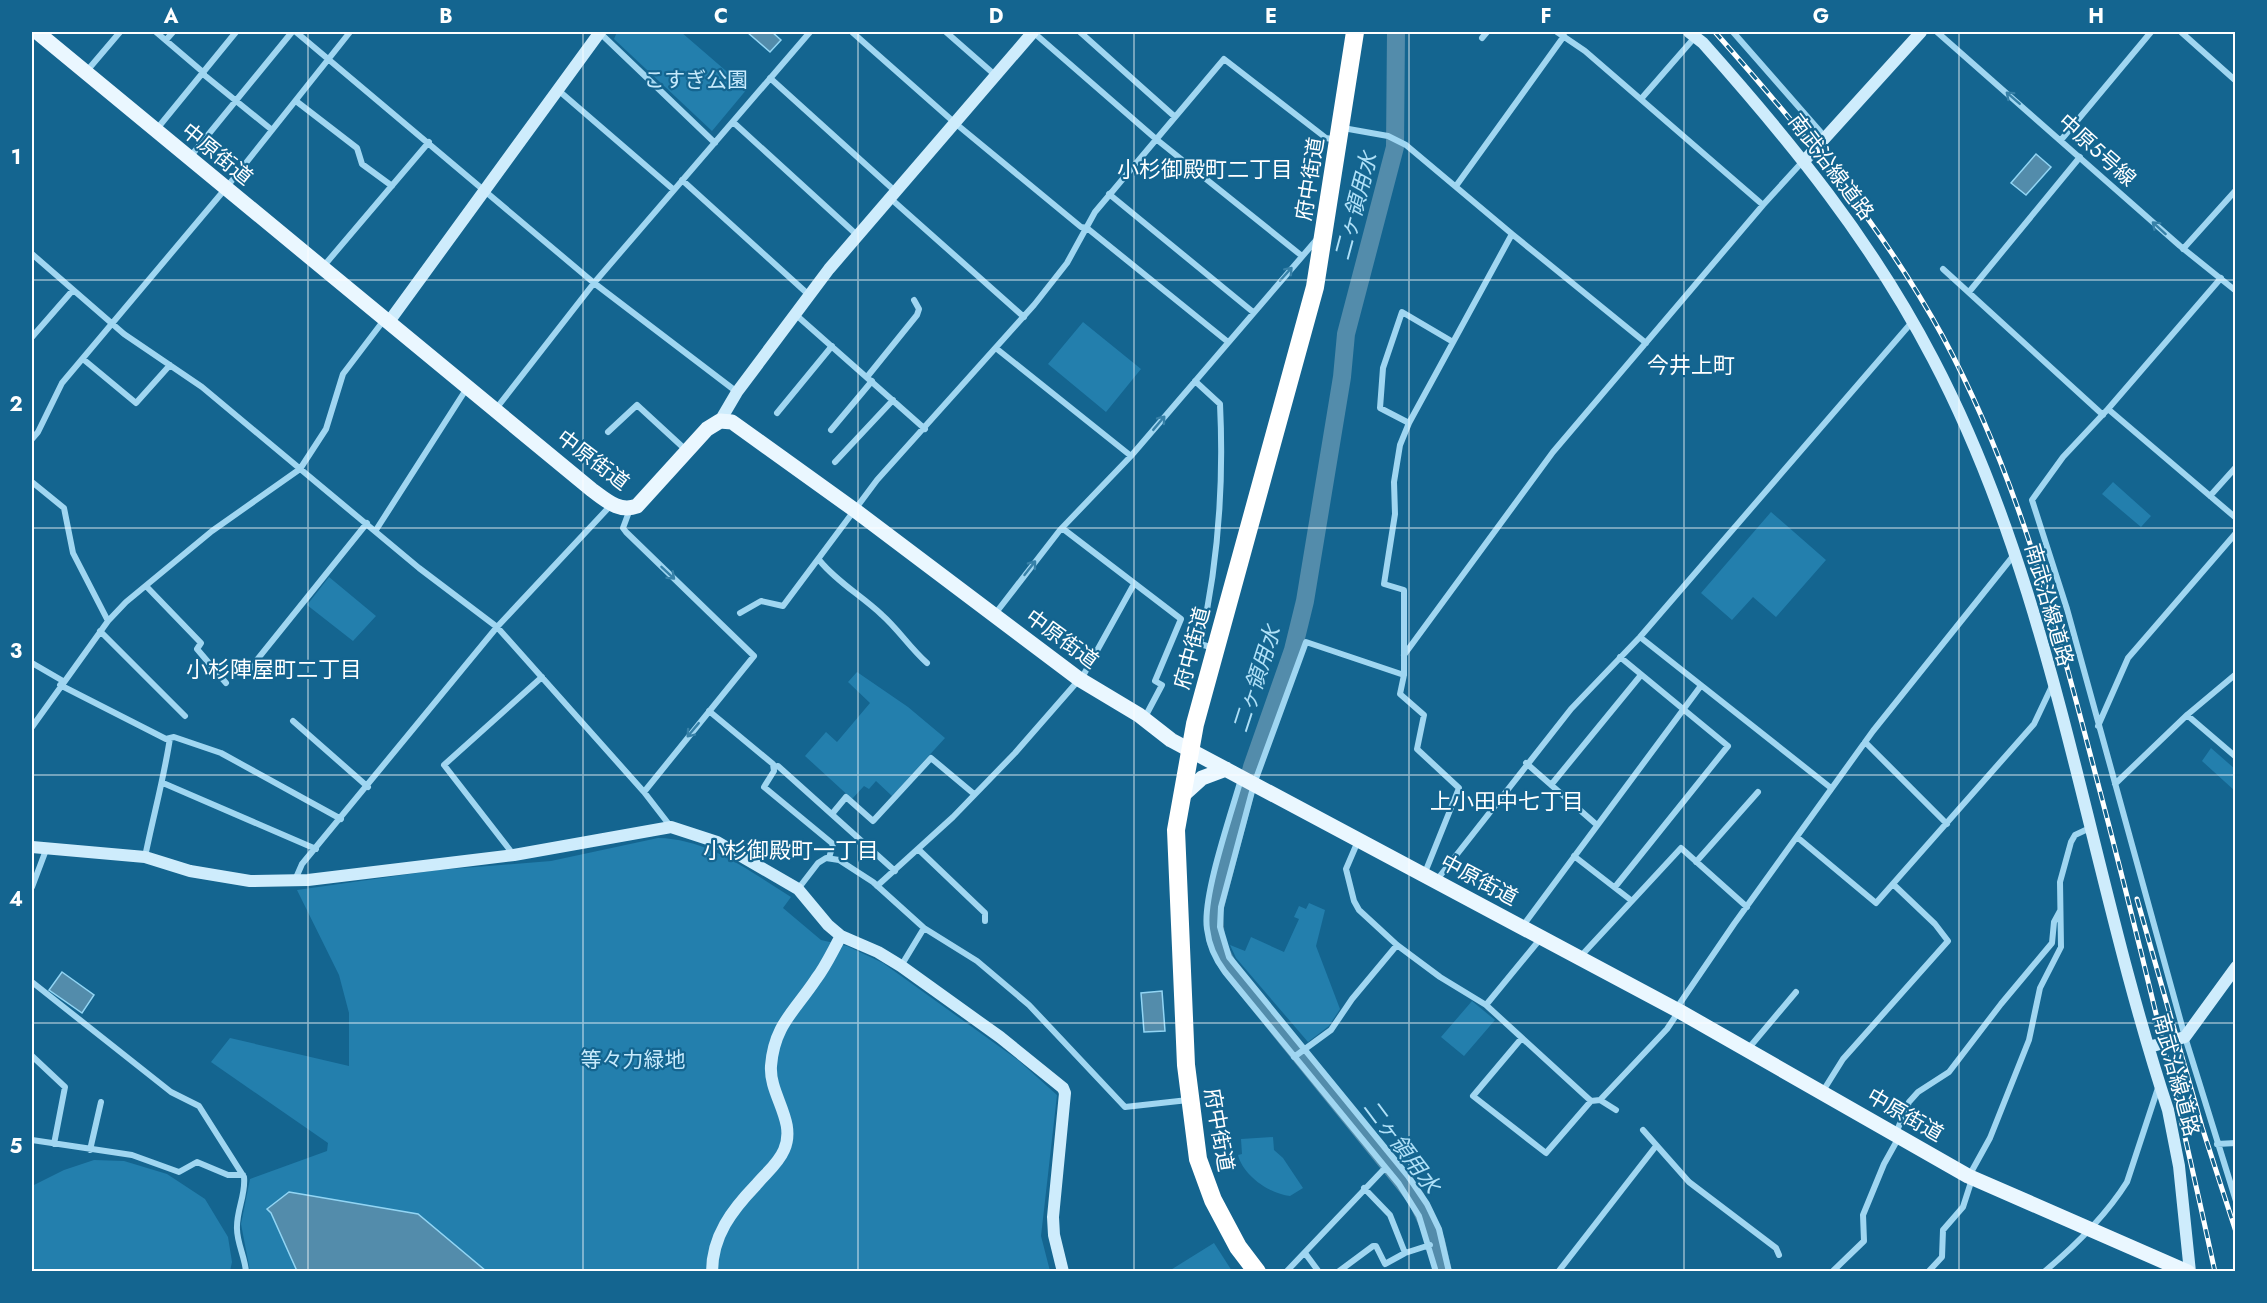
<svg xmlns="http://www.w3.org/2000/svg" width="2267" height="1303" font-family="Jost,'Noto Sans JP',sans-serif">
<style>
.green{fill:#237fad}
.water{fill:#538cab;stroke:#92d5f4;stroke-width:1.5}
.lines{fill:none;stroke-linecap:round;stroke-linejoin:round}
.river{stroke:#538cab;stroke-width:18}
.street{stroke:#a0d6f1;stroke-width:6}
.secondary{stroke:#ceecfc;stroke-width:12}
.primary{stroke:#eaf7ff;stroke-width:15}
.highway{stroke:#fff;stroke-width:18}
.rail-casing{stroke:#fff;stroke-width:5}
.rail{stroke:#146590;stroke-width:3;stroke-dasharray:9;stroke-linecap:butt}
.oneway{stroke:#3781a8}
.grid{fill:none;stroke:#fff;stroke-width:1.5;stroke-opacity:0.55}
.labels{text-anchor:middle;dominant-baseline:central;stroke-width:4.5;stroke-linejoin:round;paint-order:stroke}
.park-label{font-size:21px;fill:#c7eafc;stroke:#146590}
.street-label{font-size:21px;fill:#fff;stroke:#146590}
.neighbourhood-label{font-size:22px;fill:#fff;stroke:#146590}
.water-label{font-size:22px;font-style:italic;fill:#b0e1f8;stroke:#146590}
.neatline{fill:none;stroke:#fff;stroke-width:2}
.grid-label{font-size:20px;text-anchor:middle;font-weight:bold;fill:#fff}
</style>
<rect width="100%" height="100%" fill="#146590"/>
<path class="green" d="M617 32H681L747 89 712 131 614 39Z
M1083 322 1141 369 1106 412 1048 364Z
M2113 482 2151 516 2141 527 2102 494Z
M1771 512 1826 560 1776 617 1753 597 1732 620 1701 593Z
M329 577 376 616 353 641 307 605Z
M857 672 908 707 945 738 892 796 876 781 869 789 864 786 852 799 805 756 826 732 837 742 870 703 848 682Z
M2211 748 2235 769V791L2202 761Z
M658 838C709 839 749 871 791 897L783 908 821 940 847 946 883 963 1018 1060 1057 1095 1041 1236 1050 1271H250L241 1224 250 1179 327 1151 328 1143 211 1062 230 1038 349 1066V1013L339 975 297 890 438 870 551 861Z
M1309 903 1325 910 1316 946 1340 1009 1329 1026 1308 1042 1236 958 1230 945 1245 951 1251 937 1284 952 1299 919 1294 917 1299 906 1306 909Z
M1472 1001 1495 1020 1464 1056 1441 1037Z
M1273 1137 1274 1150 1283 1158 1303 1188 1290 1196C1269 1194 1243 1175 1238 1155L1242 1154 1241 1139Z
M94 1160 124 1161 167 1174 205 1199 228 1237 232 1262 230 1271H32V1186L64 1170Z
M1214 1243 1232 1271H1169Z"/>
<path class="water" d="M747 32H772L781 40 770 52Z
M2036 154 2051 167 2026 195 2011 183Z
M62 972 94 995 82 1013 49 990Z
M1162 991 1165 1031 1144 1032 1141 993Z
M289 1192 418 1214 486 1271H297L271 1213 267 1209Z"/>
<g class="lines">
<path class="river" d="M1396 32 1395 147 1346 334 1342 377 1305 601 1293 650 1252 767 1214 911 1216 942 1228 966 1416 1198 1436 1241 1443 1272"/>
<path class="street" d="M156 32 204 73
M296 32 594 283 737 392
M599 32 715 143
M852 32 955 123 1081 227 1087 228 1228 342
M946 32 995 75
M1033 32 1156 139 1302 256
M1080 32 1174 116
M1557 32 1585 51 1763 205
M1733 32 1825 137
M1937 32 2180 246 2236 291
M2181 32 2236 81
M1482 38 1487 32
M166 40 173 32
M86 72 120 32
M203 74 272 130
M770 78 895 191
M558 90 674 190
M1641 99 1695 37
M296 101 357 148 362 164 392 186
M733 122 857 235
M1343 128 1388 136 1406 145 1512 234 1409 423 1400 445 1394 482 1395 514 1384 584 1404 590V675L1400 694 1424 715 1417 749 1459 788 1424 875
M156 130 236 32
M2061 140 2151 32
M190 157 292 32
M682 180 809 295
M1456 186 1564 36
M1109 194 1253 312
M890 198 1024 317
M1512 234 1646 343
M2183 249 2236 190
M32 254 124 334 202 387 419 568 497 627 644 792 671 827
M322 268 429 142
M1943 269 2103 415
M2221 278 2108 409 2063 457 2032 500 2067 609 2185 1037 2236 1201
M1969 292 2080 157
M795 314 925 429
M32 337 73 290
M997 349 1131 456
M83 359 136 403 170 365
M867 377 917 315 919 309 914 300
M1195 381 1220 404C1224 485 1218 565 1200 644L1214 648
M2108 409 2236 518
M495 410 594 283 810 32
M777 413 832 346
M1409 423 1380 408 1383 368 1402 312 1453 342
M831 430 872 381
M608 432 637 405 687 451
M32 439 38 432 62 383 226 188 350 32
M835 462 893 400
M32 482 64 508 73 553 108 621
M2210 496 2236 467
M630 509 623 528 626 532 754 656 644 792
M1062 528 1181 619 1155 681 1162 685 1144 719
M376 530 467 388
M820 561C837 582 862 596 882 615 898 629 910 648 927 663
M146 586 201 643 197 649 226 683
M740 613 761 601 783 606 877 480 1034 305 1067 263 1095 212 1224 59 1326 138 1337 140
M995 614 1060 530 1131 456 1318 238
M100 631 185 716
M1640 637 1831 788
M1404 655 1553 452 1763 205 1804 160
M32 663 63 681
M1404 675 1306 642 1254 784 1221 907 1220 927 1229 957 1408 1176 1427 1204 1439 1229 1449 1272
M244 676 367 523
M60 685 166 739 174 737 221 753 341 819
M709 711 773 764 774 771 764 787 833 844 829 858
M2187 715 2236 757
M293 721 368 787
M2098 726 2128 658 2236 533
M32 727 108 621 126 602 212 531 300 469 326 429 343 374 384 320
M1865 742 1947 824
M1526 763 1597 825
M774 767 778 766 895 871
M1241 779C1231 814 1202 897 1207 929 1209 946 1215 959 1225 972L1399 1184 1419 1216 1436 1272
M163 783 316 849
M2115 784 2187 715 2236 674
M1551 785 1641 675
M832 814 846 797 873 821 931 758 974 794
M1797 837 1876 903 2034 724 2052 686
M1358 841 1346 869 1354 901 1359 910 1397 945 1440 977 1486 1005 1591 1101 1600 1100 1616 1110
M918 849 985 913V921
M513 854 444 765 542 677
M1574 856 1632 901
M145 857C153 817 164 778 170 738
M1696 862 1758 792
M295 880 302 864 497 627 612 504
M1436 881 1571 709 1640 637 1912 322
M877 886 953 817 1015 753 1084 674 1134 584
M32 887 46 850
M1615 887 1728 746 1620 657
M798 889 818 863 826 858 839 860 873 882 924 928 977 961 1029 1005 1125 1107 1188 1100
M1522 927 1700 687
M1580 957 1681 848 1747 907
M901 966 924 928
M32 982 171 1092 199 1106 244 1177C246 1195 236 1211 237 1229 237 1243 245 1257 246 1272
M1486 1005 1541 938
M1676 1009 1734 924 1873 731 2014 555
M1521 1039 1473 1096 1546 1153 1591 1101
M1748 1049 1796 992
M32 1056 65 1087 54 1144
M1294 1057 1331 1030 1352 999 1397 945
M1823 1091 1843 1059 1948 941 1935 924 1893 884
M1600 1100 1667 1029 1679 1011
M1643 1130 1689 1182 1776 1248 1779 1255
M1896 1133 1909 1102 1918 1092 1949 1072 2001 1004 2052 943 2054 922 2060 911
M32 1140 132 1155 179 1172 197 1162 228 1175H243
M2217 1144 2236 1143
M90 1150 101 1102
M1969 1176 1990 1138 2029 1040 2040 988 2061 947 2060 882 2071 842 2075 835 2092 827
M1364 1188 1390 1215 1405 1253
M1305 1253 1319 1272
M1286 1272 1385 1168
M1338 1272 1373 1246H1376L1385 1264 1405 1253 1430 1245
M1558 1272 1656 1146
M1832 1272 1864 1241 1863 1215 1884 1164 1899 1137
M1928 1272 1942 1257 1943 1230 1963 1207 1972 1179
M2044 1272C2075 1246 2105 1217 2127 1182L2159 1085"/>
<path class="secondary" d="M1689 32 1703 43C1792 143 1871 240 1933 359 2056 593 2086 862 2168 1110L2179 1166 2190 1272
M1805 160 1921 32
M388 323 600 32
M720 421 737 392 829 269 1033 32
M32 847 145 857 190 871 250 881 308 880 514 855 671 827 717 842 798 889 828 925 841 936 878 952 901 966 1000 1037 1063 1088 1065 1093 1053 1217 1054 1235 1063 1272
M2149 1047 2185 1037 2236 967
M712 1272C712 1236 732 1210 756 1185 766 1173 778 1164 784 1150 797 1121 769 1095 771 1066 774 1025 795 1011 816 979 826 966 833 950 841 936"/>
<path class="primary" d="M37 32 592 490C606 500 619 513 637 506L707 429 720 421 732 422 856 511 1079 679 1139 715 1171 740 1679 1011 1968 1176 2188 1272
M1181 797 1202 778 1226 769"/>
<path class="highway" d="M1257 1272 1238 1247 1213 1200 1198 1159 1186 1065 1176 830 1195 724 1315 287 1355 32"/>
<defs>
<path id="rail" d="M1715 32C1799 127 1882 225 1943 337 2015 471 2054 615 2092 761 2137 930 2178 1101 2215 1272
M2137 899 2202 1127 2236 1232"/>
</defs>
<use href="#rail" class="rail-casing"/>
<use href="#rail" class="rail"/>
</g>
<defs><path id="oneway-shaft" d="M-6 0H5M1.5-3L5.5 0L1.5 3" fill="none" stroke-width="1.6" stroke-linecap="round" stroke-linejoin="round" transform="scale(1.5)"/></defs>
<g class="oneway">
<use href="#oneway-shaft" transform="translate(2013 98) rotate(-139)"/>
<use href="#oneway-shaft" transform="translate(2159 228) rotate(-138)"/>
<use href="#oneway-shaft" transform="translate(1286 274) rotate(-48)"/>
<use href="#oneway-shaft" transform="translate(1159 423) rotate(-50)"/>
<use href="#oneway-shaft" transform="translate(1030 568) rotate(-52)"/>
<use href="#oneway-shaft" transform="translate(668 573) rotate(43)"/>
<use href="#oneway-shaft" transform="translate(693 730) rotate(130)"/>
</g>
<path class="grid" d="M308 32V1272M583 32V1272M858 32V1272M1134 32V1272M1409 32V1272M1684 32V1272M1959 32V1272M32 280H2236M32 528H2236M32 775H2236M32 1023H2236"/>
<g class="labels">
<g class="park-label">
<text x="696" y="80">こすぎ公園</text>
<text x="633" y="1060">等々力緑地</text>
</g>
<g class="street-label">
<text transform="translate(2097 150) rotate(42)">中原5号線</text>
<text transform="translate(217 154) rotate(39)">中原街道</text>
<text transform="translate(1831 167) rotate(53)">南武沿線道路</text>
<text transform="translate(1310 179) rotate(-81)">府中街道</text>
<text transform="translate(593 460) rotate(37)">中原街道</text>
<text transform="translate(2049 605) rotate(74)">南武沿線道路</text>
<text transform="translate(1062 639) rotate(36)">中原街道</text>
<text transform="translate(1192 648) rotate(-75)">府中街道</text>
<text transform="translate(1479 880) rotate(28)">中原街道</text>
<text transform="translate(2176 1075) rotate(75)">南武沿線道路</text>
<text transform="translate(1905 1115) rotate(30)">中原街道</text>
<text transform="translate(1219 1130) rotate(80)">府中街道</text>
</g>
<g class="neighbourhood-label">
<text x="1205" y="169">小杉御殿町二丁目</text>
<text x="1691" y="365">今井上町</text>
<text x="274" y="669">小杉陣屋町二丁目</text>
<text x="1507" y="801">上小田中七丁目</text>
<text x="791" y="850">小杉御殿町一丁目</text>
</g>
<g class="water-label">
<text transform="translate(1355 206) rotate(-75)">二ヶ領用水</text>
<text transform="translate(1256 679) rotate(-72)">二ヶ領用水</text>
<text transform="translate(1402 1146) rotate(53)">二ヶ領用水</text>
</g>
</g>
<rect width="2267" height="1303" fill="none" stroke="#146590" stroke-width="66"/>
<rect x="33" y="33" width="2201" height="1237" class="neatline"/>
<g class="grid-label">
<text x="171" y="23">A</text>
<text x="446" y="23">B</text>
<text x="721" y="23">C</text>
<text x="996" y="23">D</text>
<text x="1271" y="23">E</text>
<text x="1546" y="23">F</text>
<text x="1821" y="23">G</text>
<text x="2096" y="23">H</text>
<text x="16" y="164">1</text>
<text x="16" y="411">2</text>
<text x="16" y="658">3</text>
<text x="16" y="906">4</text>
<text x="16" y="1153">5</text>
</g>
</svg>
